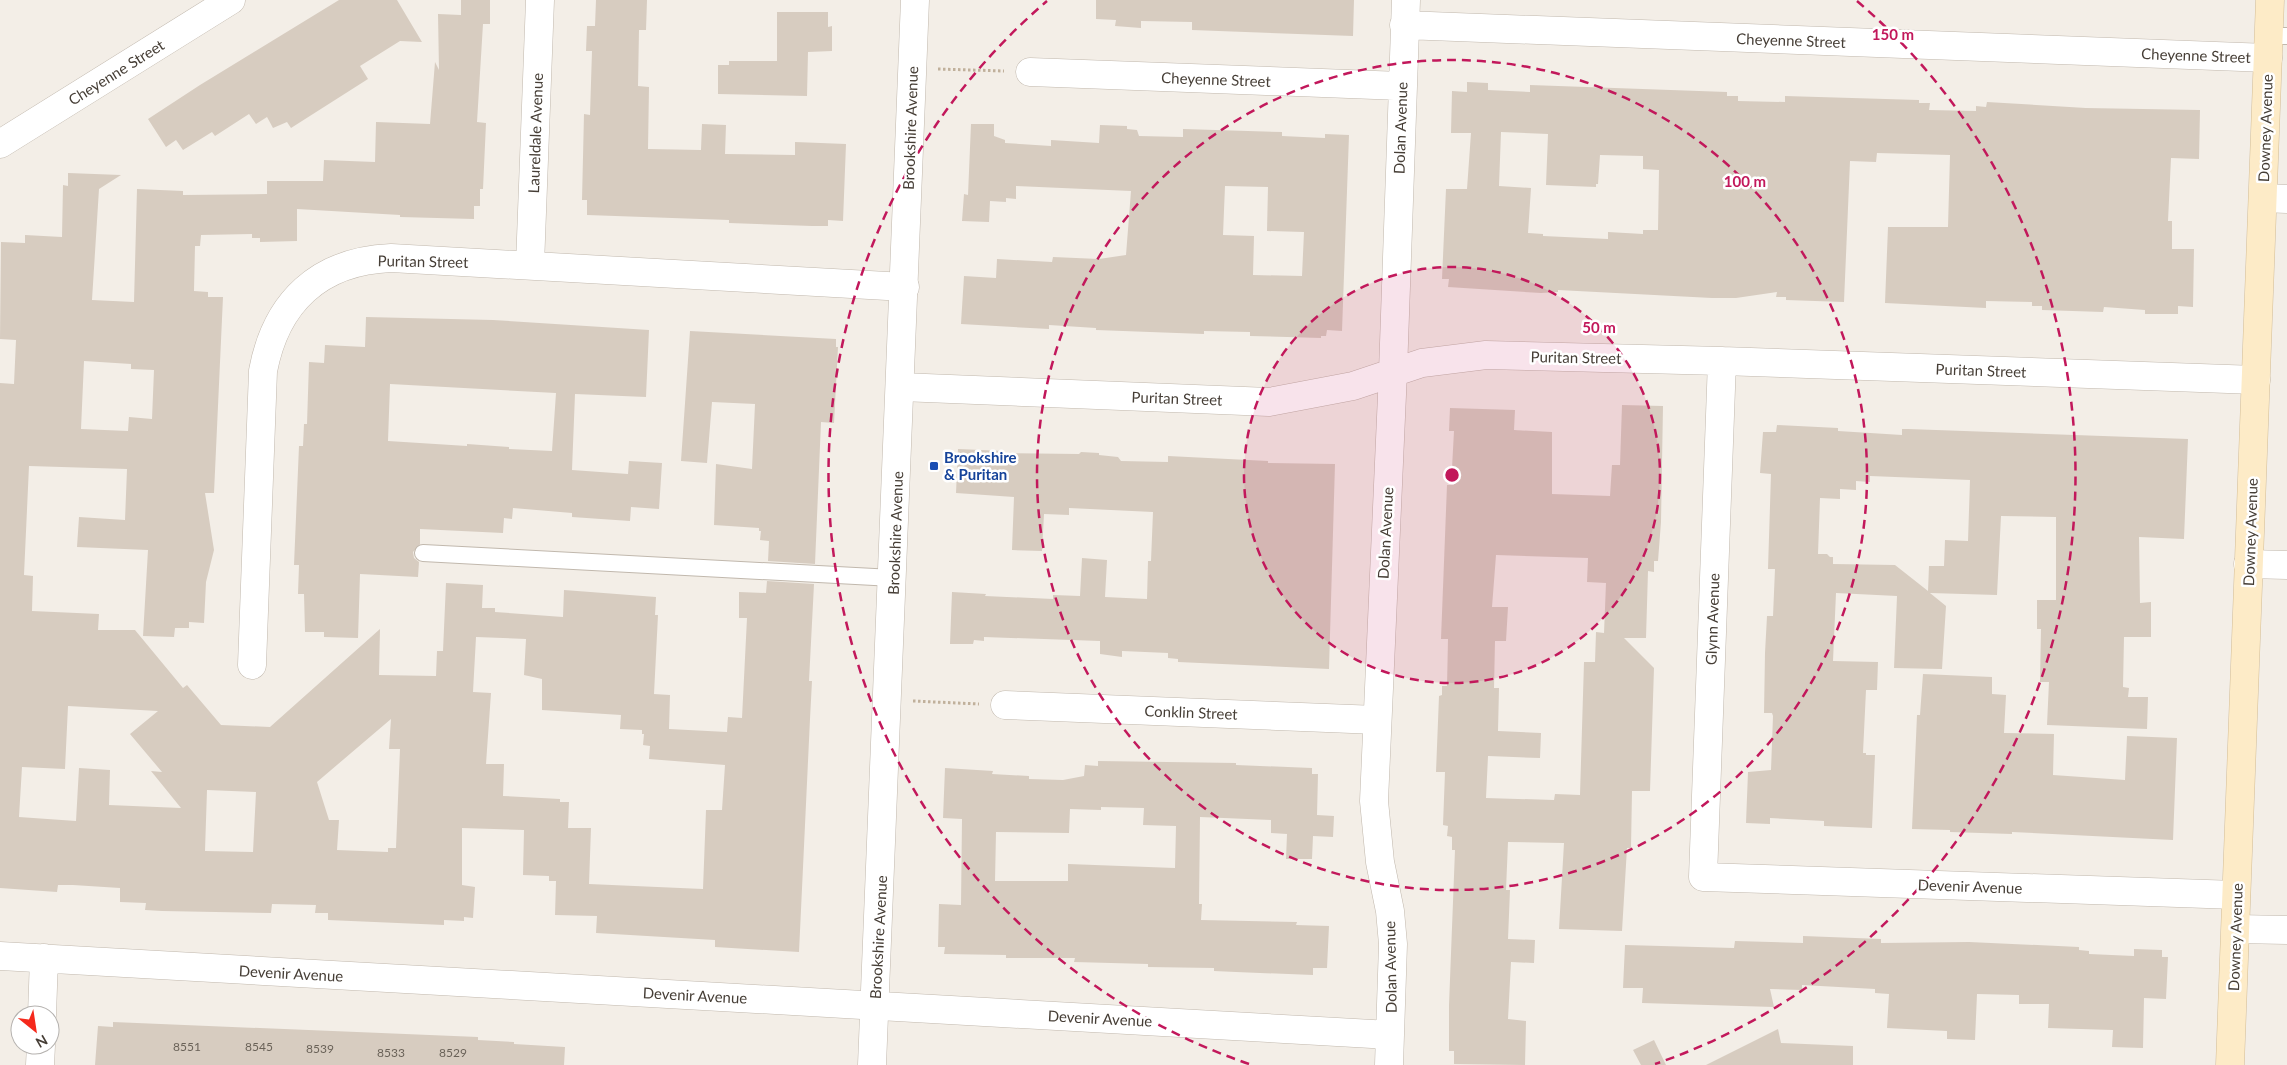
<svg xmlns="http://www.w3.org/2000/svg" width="2287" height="1065" font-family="Lato,sans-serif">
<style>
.building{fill:#d7ccc0;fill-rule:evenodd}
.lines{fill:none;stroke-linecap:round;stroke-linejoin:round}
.service-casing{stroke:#c1b8ad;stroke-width:18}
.minor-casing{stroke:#c1b8ad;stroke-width:29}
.tertiary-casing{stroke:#c1b8ad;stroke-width:29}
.secondary-casing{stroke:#d2bd98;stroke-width:29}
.path{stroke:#c0b09b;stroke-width:3;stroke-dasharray:2.5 2.5;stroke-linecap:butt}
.service{stroke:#fff;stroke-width:16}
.minor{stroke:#fff;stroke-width:28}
.tertiary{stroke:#fff;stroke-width:28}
.secondary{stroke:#fdebc7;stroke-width:28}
.ring{fill:none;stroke:#c2185b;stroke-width:2.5;stroke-dasharray:9 6}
.transit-dot{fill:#1a4fb4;stroke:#fff;stroke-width:2}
.labels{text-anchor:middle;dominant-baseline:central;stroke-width:5;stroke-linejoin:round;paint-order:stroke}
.number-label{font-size:12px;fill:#6a6258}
.street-label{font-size:15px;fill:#463e36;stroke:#fff}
.transit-label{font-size:15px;font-weight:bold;fill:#164399;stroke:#fff;text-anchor:start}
.centre{fill:#c2185b;stroke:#fff;stroke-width:2.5}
.ring-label{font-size:15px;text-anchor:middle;font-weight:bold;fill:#c2185b;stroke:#fff;stroke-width:5;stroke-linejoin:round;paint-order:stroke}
</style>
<rect width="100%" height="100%" fill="#f3eee7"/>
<path class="building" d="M339 0H397L422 42 400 41 360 66 368 79 291 128 287 122 273 128 267 117 256 124 249 114 215 136 212 132 183 150 176 140 166 147 148 119 200 85Z
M461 0H490V24H483L477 122 486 123 483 189H480V206H474V219L400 217V215L297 209V241L260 242V238H252V234L201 235 200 246H195L194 291 208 292V297H223L214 493H205L214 550 206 582 204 623 189 622V628H175L174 637 143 636 148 550 77 547 79 517 125 520 127 469 29 466 24 575 33 576 32 611 99 614 98 630H135L183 688 187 685 221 725 270 727 380 629 379 675 436 676 437 651H443L446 583 483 585 482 608H495V612L563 617 564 590 656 597 655 615H658L654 694 670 695 669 729 727 732 728 717 742 718 747 618H739V592L766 593 767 581 814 584 809 681H812L810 719 799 952 715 947V940L596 933 597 916 555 915 556 881H549V876L523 875 524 830 462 828V885L475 887 473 918 464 917V921L444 920V925L328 920V913H315L316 905 272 904 271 913 162 911 145 910 146 903 120 902V888L73 885H58L57 892 0 888V383L14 384 16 340 0 339 1 242 25 243V235L62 237 63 185 68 186V173L121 175 99 189 92 300 134 302 137 189 183 191V195L267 194V181H323L324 160 375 162 376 122 430 124 435 62 439 70 438 14 461 15ZM84 361 131 364V369L154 370 152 419 129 417 128 431 81 429ZM476 637 526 639 524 675 542 679V710L621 715 620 729 642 730V734H644L643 745 650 746 649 759 725 765 722 810H706L703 889 589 884 591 828H568L569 802H560V799L503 796 504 764H486L491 693 473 692ZM68 706 158 711 130 734 162 772 151 771 181 808 109 805 110 770 79 768 76 821 19 817 22 767 65 769ZM391 719 389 749H400L396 848H388V852L337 850 339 820H329L317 782ZM207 790 256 792 253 852 205 851Z
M596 0H647L646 30H639L638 86 649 87 648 149 701 150 702 124 726 125 725 154 795 155V142L846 144 843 221 828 220V226H812L729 223V220L587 215V200H582L584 114 590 115 592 51H586L587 26H595Z
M1096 0H1354L1353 36 1192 30V22L1141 21V28L1115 26 1116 20 1096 19Z
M777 12H828V27L832 26V51L808 52 807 96 718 94V65H729V61H777Z
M1467 82 1488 83V90L1530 92V85L1727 92V96H1738V101L1785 102V96L1919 100V103H1930L1929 110 1976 111V106L1986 107 1987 102 2086 108 2200 110 2199 159 2171 158 2168 221H2172V249H2194L2193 307 2178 306V314H2145V310L2104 307 2103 312 2042 310V306H2032V302L1986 301V308L1885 303 1888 227H1948L1950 155 1877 153 1876 162 1850 161 1844 302 1786 300V297H1776L1777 292 1736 298H1712L1558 290V292L1541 293 1448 287 1449 279H1442L1446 189H1467L1471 133H1451L1452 91 1467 92ZM1501 132 1548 134 1546 185 1596 187V184H1598L1600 155 1643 156V169L1659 170 1658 230H1643V234L1608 232V239L1543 236V234L1528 233 1531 188 1499 186Z
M971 124H994V136L1005 140V143L1051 146V140L1099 143 1100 125 1127 126V129L1137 130 1139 136 1183 137V129L1282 132V136L1325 138V134L1349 135 1342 331 1327 330 1326 336H1321V338L1250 336V332L1204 331V334L1096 330V328L1049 325V329L961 324 964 276 996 278 997 259 1052 262 1053 257 1099 259 1126 255 1131 191 1016 186V199L1006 198V202L990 201 989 222 962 221 964 194 968 195ZM1225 186 1268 187 1267 231 1304 232 1302 276 1253 275 1254 236 1223 235Z
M366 317 493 320 649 330 646 397 575 394 572 470 628 474 629 461 662 463 659 509 631 507 630 521 572 517V513L513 508 512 519 504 518 503 533 420 529V544L413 552 414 558 419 562 418 577 360 574 358 638 324 637V632H305L304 594H298L299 565H294L299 446H303L304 424H307L309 362 324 363 325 345 365 347ZM390 384 556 393 552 451 509 449V447L467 444V446L388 441Z
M690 331 836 339V347H838L834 423 821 422 815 564 768 561 769 541 760 540 761 531H759V528L714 525 716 464 752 469 755 404 712 402 707 463 681 461Z
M1622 405 1663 406 1661 522 1658 561H1654V572L1648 571 1646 638H1624L1654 668 1650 791H1632L1631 848H1627L1622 931 1559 929 1564 843 1508 842 1506 890H1510L1508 939 1535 940 1534 963 1511 962 1508 1019 1526 1021 1525 1065 1454 1064V1051H1449V1005L1455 850H1452V837L1447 836 1448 826 1443 825 1445 772H1436L1439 696 1442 695V686H1447L1448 639H1441L1447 485H1454L1452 468 1454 431H1449L1450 408 1515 410 1514 430 1552 432V494L1610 496 1612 465H1620ZM1496 555 1588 558 1587 582 1606 583 1604 633 1596 632 1595 662H1584L1580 795 1555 794 1554 800 1486 798 1488 756 1540 758 1541 733 1498 731 1499 688H1494L1495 641H1506L1508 607H1492Z
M1777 425 1838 428V431L1902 435V429H1908L2188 439 2184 539 2139 537 2140 603 2151 602V637H2124L2123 687 2129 688 2128 697H2148L2147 729 2047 725 2049 682H2040L2041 629H2037V600H2056V517L2001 516 1997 595 1930 593 1946 606 1942 669 1894 668 1897 596 1836 593 1833 661 1878 662 1877 690H1866L1863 753H1866V755H1875L1872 828 1824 826V821L1770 818V824L1746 823 1748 772 1771 770 1773 716 1772 713H1764L1765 653 1767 616H1773L1775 569H1768L1771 474 1760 473 1763 432H1776ZM1870 476 1970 480 1968 541 1945 540 1944 566H1929L1928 591 1895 565 1833 564V557H1830L1827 554H1818L1820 498 1840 499V489L1856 490V481L1870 482Z
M958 449 1004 451V453L1079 454 1081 452 1099 453V455L1118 457 1121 461 1168 462V456L1268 461V463L1335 464 1329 669 1178 662V659L1168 658V653L1122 651V657L1100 654V641L984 637V641L974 640 973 644H950L952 592 986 594 985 596 1053 599V595L1080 596 1082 558 1107 560 1105 597 1147 599 1148 561H1151L1153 512 1069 508V515L1044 514 1042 551 1012 550 1014 497 956 493Z
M1923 674 1992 677V694L2006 695 2004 733 2054 734 2053 775 2125 780 2127 736 2177 738 2173 840 2012 832V834L1950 832V830L1912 829 1917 715H1920Z
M1098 761 1236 763V765L1312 768V774H1318L1317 815 1334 816 1333 837 1313 836 1312 859H1286L1287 834 1271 833V820L1200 817 1199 904H1202L1201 920 1297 922 1296 925 1329 926 1327 968H1313V975L1236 972 1214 971V968L1148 967V964L1074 962 1075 958H1006V955L944 954 945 947H938L939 904 961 905 962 819 943 818 945 768 993 771 992 774 1029 776V779L1063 780 1084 776 1085 765 1098 766ZM1101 807 1144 808 1143 825 1176 826 1175 868 1068 864V881H995L996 832 1069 833 1070 809 1101 810Z
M1803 936 1881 939V943L1969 942 2079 947V950L2089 951V954L2134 956V949L2162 950V957H2168L2166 999 2144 998 2143 1048 2112 1047 2113 1030 2048 1028 2049 1004H2019V995L1977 994 1975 1040 1947 1039V1031L1887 1028 1889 994 1875 993V989L1802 985V990L1770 989 1774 1007 1642 1003 1643 988H1623L1625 945 1734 948 1735 941 1803 943Z
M113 1022 478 1037V1040L514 1042V1044L565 1047 564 1065H95L98 1026 113 1027Z
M1778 1029 1781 1043 1853 1046V1065H1706Z
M1654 1040 1666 1065H1641L1633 1050Z"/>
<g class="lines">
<defs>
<path id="service" d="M2269 36H2287
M423 553 893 578"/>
<path id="minor" d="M1404 25 2268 58
M1030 72 1401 86
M0 144 231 0
M2263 198 2287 199
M530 265 540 0
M1722 361 1703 877 2236 895
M901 387 1269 402 1353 386 1422 363 1486 355 1722 361 2256 380
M2248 564 2287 565
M252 665 263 371C276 302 319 261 391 258L905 287
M1005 705 1377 720
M2236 929 2287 930
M0 956 1390 1035
M42 1015 44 958
M40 1065 41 1045
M1389 1065 1393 944 1390 911 1380 862 1374 801 1393 372 1406 0"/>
<path id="tertiary" d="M872 1065 915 0"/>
<path id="secondary" d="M2230 1065 2270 0"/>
</defs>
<use href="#service" class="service-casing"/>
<use href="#minor" class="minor-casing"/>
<use href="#tertiary" class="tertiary-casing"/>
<use href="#secondary" class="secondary-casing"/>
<path class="path" d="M938 69 1004 71
M913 701 979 704"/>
<use href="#service" class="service"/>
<use href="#minor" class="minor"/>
<use href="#tertiary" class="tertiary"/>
<use href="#secondary" class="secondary"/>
</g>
<circle cx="1452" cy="475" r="208" fill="#c2185b" fill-opacity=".12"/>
<g class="ring">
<circle cx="1452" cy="475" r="208"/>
<circle cx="1452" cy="475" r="415"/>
<path d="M1249 1064A623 623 0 0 1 1047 1M1857 1A623 623 0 0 1 1655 1064"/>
</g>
<rect class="transit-dot" x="929" y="461" width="10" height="10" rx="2.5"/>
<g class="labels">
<g class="number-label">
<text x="187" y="1046">8551</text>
<text x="259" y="1046">8545</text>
<text x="320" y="1048">8539</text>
<text x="391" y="1052">8533</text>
<text x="453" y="1052">8529</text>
</g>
<g class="street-label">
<text transform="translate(1791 40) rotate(2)">Cheyenne Street</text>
<text transform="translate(2196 55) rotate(2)">Cheyenne Street</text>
<text transform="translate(116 72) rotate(-32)">Cheyenne Street</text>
<text transform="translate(1216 79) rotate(2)">Cheyenne Street</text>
<text transform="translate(910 128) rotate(-88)">Brookshire Avenue</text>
<text transform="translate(1400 128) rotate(-88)">Dolan Avenue</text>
<text transform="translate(2265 128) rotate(-88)">Downey Avenue</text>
<text transform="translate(535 133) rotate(-88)">Laureldale Avenue</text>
<text transform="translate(423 261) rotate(1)">Puritan Street</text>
<text transform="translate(1576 357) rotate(1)">Puritan Street</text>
<text transform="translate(1981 370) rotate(2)">Puritan Street</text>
<text transform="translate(1177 398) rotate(2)">Puritan Street</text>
<text transform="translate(2250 532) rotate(-88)">Downey Avenue</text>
<text transform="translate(895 533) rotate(-88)">Brookshire Avenue</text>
<text transform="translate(1385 533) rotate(-87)">Dolan Avenue</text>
<text transform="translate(1712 619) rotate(-88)">Glynn Avenue</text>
<text transform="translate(1191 712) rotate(2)">Conklin Street</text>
<text transform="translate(1970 886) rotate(2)">Devenir Avenue</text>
<text transform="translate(878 937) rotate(-87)">Brookshire Avenue</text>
<text transform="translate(2235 937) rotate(-88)">Downey Avenue</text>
<text transform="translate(1390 967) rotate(-91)">Dolan Avenue</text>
<text transform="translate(291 973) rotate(3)">Devenir Avenue</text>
<text transform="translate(695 995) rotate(3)">Devenir Avenue</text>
<text transform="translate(1100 1018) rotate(3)">Devenir Avenue</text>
</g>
<g class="transit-label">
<text x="944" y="457">Brookshire<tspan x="944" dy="17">&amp; Puritan</tspan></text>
</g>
</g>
<circle cx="1452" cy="475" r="8" class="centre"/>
<g class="ring-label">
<text x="1893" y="40">150 m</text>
<text x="1745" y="187">100 m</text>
<text x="1599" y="333">50 m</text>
</g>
<g transform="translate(35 1030) rotate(150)"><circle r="24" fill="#ffffff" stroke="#b5b2af"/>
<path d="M0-4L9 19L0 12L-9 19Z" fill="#f5291c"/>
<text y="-8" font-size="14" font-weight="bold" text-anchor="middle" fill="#463e36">N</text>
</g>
</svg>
